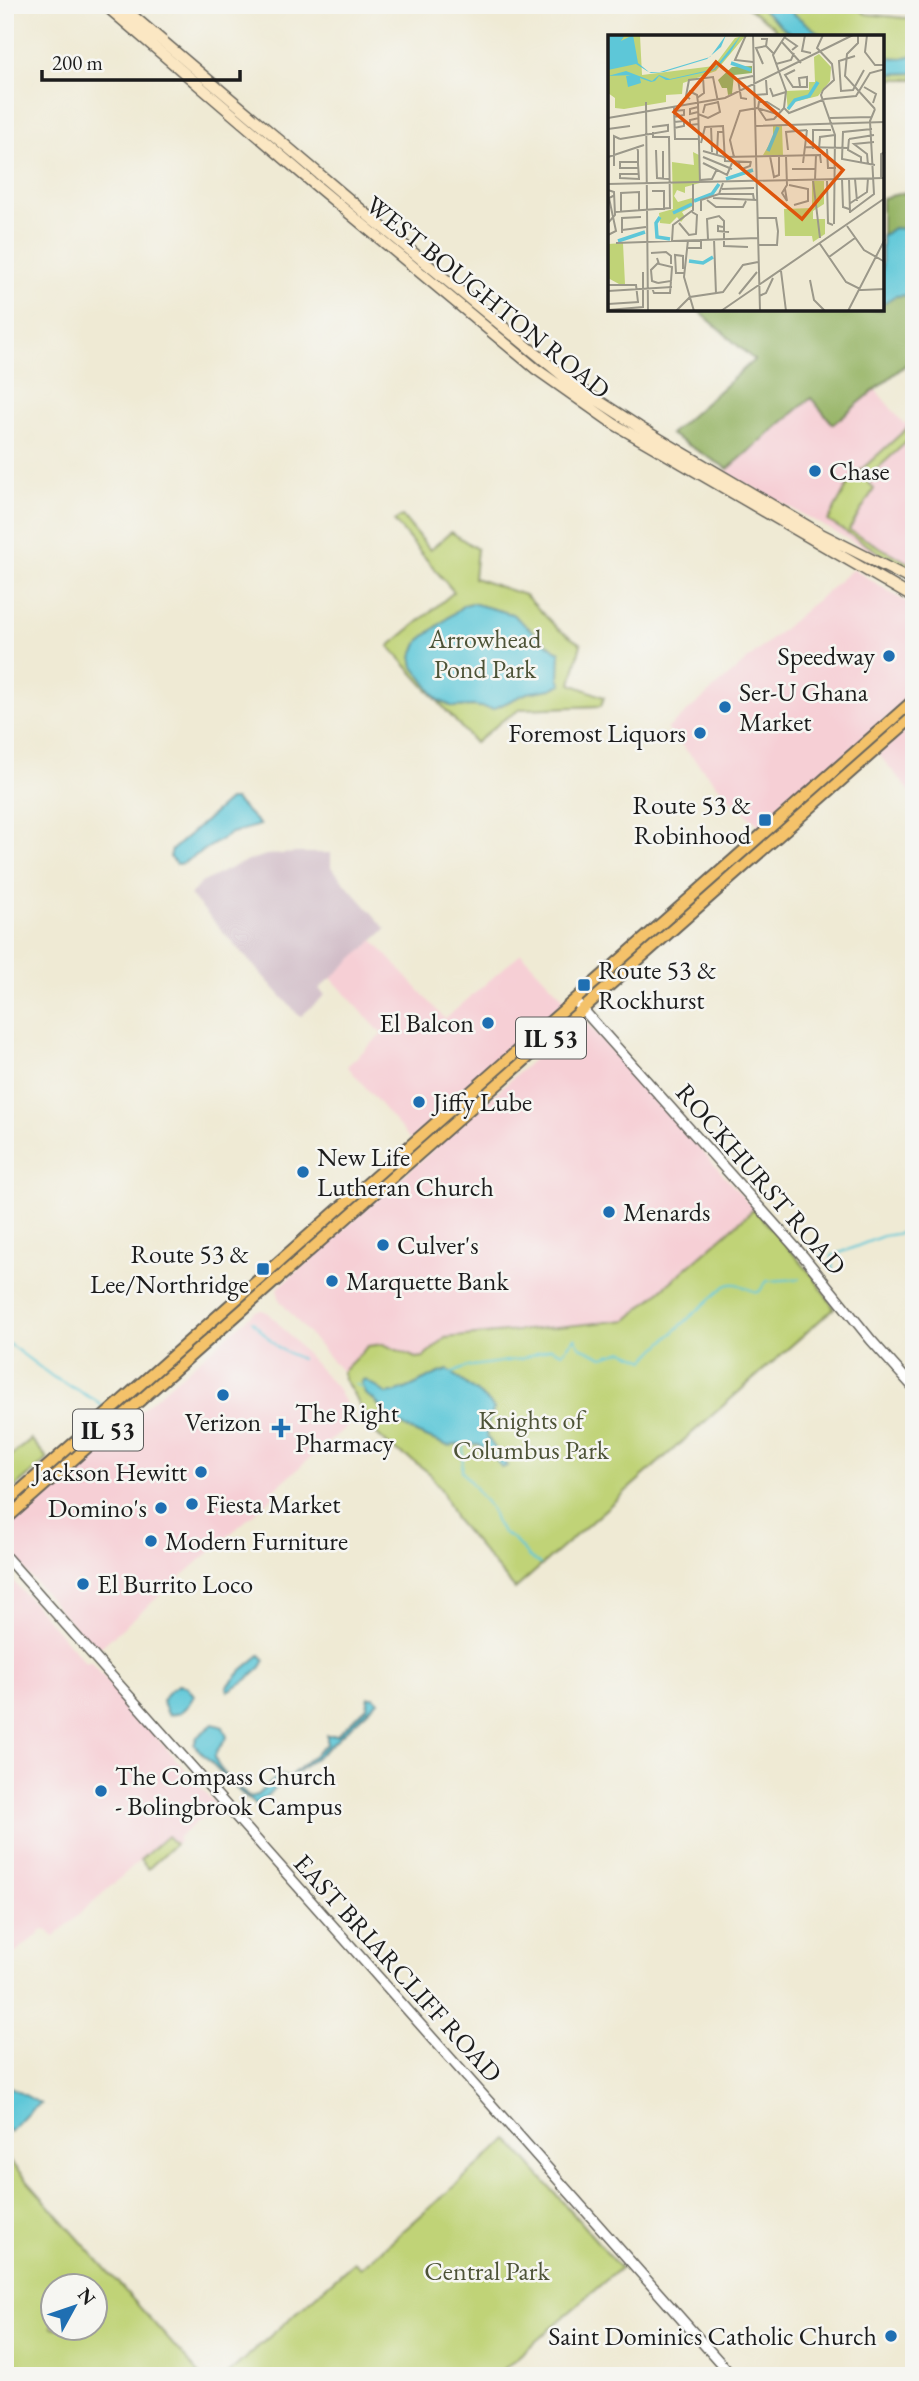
<svg xmlns="http://www.w3.org/2000/svg" width="919" height="2381" font-family="'EB Garamond',serif">
<style>
.built{fill:#f6cfd5}
.industrial{fill:#d1bdc8}
.green{fill:#c0d377;stroke:#6e784a;stroke-width:2;fill-rule:evenodd}
.forest{fill:#98b568;stroke:#5a6842;stroke-width:2}
.water{fill:#5dc7d8;stroke:#3c727a;stroke-width:2}
.lines{fill:none;stroke-linecap:round;stroke-linejoin:round}
.stream{stroke:#5dc7d8;stroke-width:2}
.tertiary-casing{stroke:#66645c;stroke-width:12}
.secondary-casing{stroke:#66645c;stroke-width:13}
.primary-casing{stroke:#66645c;stroke-width:14}
.tertiary{stroke:#fff;stroke-width:9}
.secondary{stroke:#fbe7c3;stroke-width:10}
.primary{stroke:#f4c26a;stroke-width:10}
.poi-dot{fill:#1f6fb2;stroke:#f6f6f2;stroke-width:2.5}
.labels{text-anchor:middle;dominant-baseline:central;stroke-width:5;stroke-linejoin:round;paint-order:stroke}
.shield{fill:#f6f6f2;stroke:#5d5d5c;stroke-width:2}
.shield-label{font-size:24px;font-weight:bold;fill:#1c1c1c}
.street-label{font-size:26px;fill:#1c1c1c;stroke:#f6f6f2}
.poi-label{font-size:26px;fill:#1c1c1c;stroke:#f6f6f2;text-anchor:start}
.park-label{font-size:26px;fill:#4d5337;stroke:#f6f6f2}
.inset-river{fill:none;stroke:#5dc7d8;stroke-width:3.5}
.inset-road{fill:none;stroke:#9b988a;stroke-width:2}
.view{fill:#de560d;fill-opacity:0.15;stroke:#de560d;stroke-width:3.5}
.inset-edge{fill:none;stroke:#1c1c1c;stroke-width:3.5}
</style>
<rect width="100%" height="100%" fill="#f6f6f2"/>
<filter id="ink" filterUnits="userSpaceOnUse"><feTurbulence type="fractalNoise" baseFrequency=".0143" numOctaves="2"/><feDisplacementMap in="SourceGraphic" scale="14" xChannelSelector="R" yChannelSelector="G"/><feConvolveMatrix kernelMatrix="1 2 1 2 8 2 1 2 1" color-interpolation-filters="sRGB"/></filter>
<filter id="wash" filterUnits="userSpaceOnUse"><feTurbulence type="fractalNoise" baseFrequency=".00686" numOctaves="4" result="noise"/><feDisplacementMap in="SourceGraphic" scale="28" xChannelSelector="R" yChannelSelector="G"/><feGaussianBlur stdDeviation="1.57" result="paint"/><feColorMatrix in="noise" values="0 0 0 0 0 0 0 0 0 0 0 0 0 0 0 0 0 1.4 0 .05"/><feComposite in="paint" operator="in"/></filter>
<g filter="url(#wash)">
<rect width="100%" height="100%" fill="#efead4"/>
<path class="built" d="M875 389 904 424 914 416V575L725 472 811 398 834 424Z
M853 569 914 607V693L768 824 760 826 728 797 667 729Z
M914 723V796L878 754Z
M373 940 445 1019 521 953 566 1001 411 1140 347 1066 382 1034 331 978Z
M581 1020 586 1022 754 1209 627 1320 445 1338 424 1357 416 1358 383 1344 368 1346 342 1372 280 1301 277 1289 575 1022Z
M262 1310 269 1313 336 1387 354 1420 271 1492 274 1496 96 1651 27 1573 5 1545V1527L256 1311Z
M5 1572 86 1663 90 1661 216 1805 178 1838 179 1841 148 1869 140 1860 54 1937 48 1931 43 1930 5 1961Z"/>
<path class="industrial" d="M297 853H331V867L386 929 319 989 325 995 300 1017 190 895 201 883 239 864 266 855Z"/>
<path class="green" d="M744 5H854L866 14 914 19V79H882V37H780L773 26Z
M914 422V435L866 479 874 489 849 530 914 566V574L828 521 851 479Z
M402 516 430 550 451 532 477 549 474 578 525 595 558 629 581 644 571 684 604 697 601 706 521 709 503 720 475 743 389 646 454 592 394 521Z
M754 1209 813 1276 834 1308 515 1589 455 1519 442 1491 429 1473 415 1462 392 1448 376 1433 344 1378 342 1372 368 1346 383 1344 416 1358 424 1357 445 1338 627 1320Z
M31 1439 48 1459 5 1496V1461Z
M167 1836 175 1844 148 1869 140 1860Z
M508 2139 620 2268 496 2376H225L354 2262 361 2268Z
M5 2156 201 2376H5ZM94 2286V2328H52V2286Z"/>
<path class="forest" d="M911 191 914 194V358L833 424 811 398 728 469 670 434 754 360 698 310H882V198Z"/>
<path class="water" d="M758 5H782L824 37H798L786 30Z
M914 55V73L882 74V57L902 58Z
M893 228 906 229 914 234V295L895 296 882 304V236Z
M472 603 512 614 555 650 560 652 559 679 562 684 551 689 527 693 493 709 474 706 453 707 438 700 414 667 412 656 420 640 464 605Z
M229 800H235L260 825 232 833 183 863 177 864 170 857 172 850Z
M448 1370 489 1402 494 1409 486 1428 488 1438 507 1466 502 1468 493 1456 479 1445 464 1444 448 1446 416 1433 389 1417 374 1400 365 1394 361 1383 364 1379 387 1394C410 1391 426 1376 448 1370Z
M260 1655 265 1660 261 1667 247 1680 228 1691 227 1687 242 1670Z
M178 1685 187 1687 194 1695C190 1705 179 1717 168 1714L162 1701 168 1692Z
M369 1697H374L378 1701 324 1751 256 1804 241 1793 194 1745 197 1737 213 1724 223 1727 227 1737C224 1743 215 1750 215 1757 215 1768 241 1790 249 1797L257 1795 278 1776H290L327 1744V1735H337L367 1707Z
M5 2084 41 2104 31 2110 10 2132 5 2128Z"/>
<g class="lines">
<path class="stream" d="M833 1270 832 1256 883 1236 914 1231
M252 1321 278 1348 301 1359
M5 1341 53 1377 95 1400 102 1406
M451 1374 466 1367 521 1359 551 1348 562 1353 575 1338 580 1347 603 1357 623 1351 645 1360C670 1334 698 1310 725 1286 739 1279 745 1291 759 1292L767 1281 800 1279
M355 1384 362 1388
M464 1443 462 1471 492 1510 495 1521 502 1532 513 1539 530 1558 540 1564"/>
</g>
</g>
<g filter="url(#ink)">
<g class="lines">
<defs>
<path id="tertiary" d="M578 1004 804 1257 871 1340 914 1388
M5 1556 732 2376"/>
<path id="secondary" d="M105 5 313 183 536 369 614 424 914 598
M120 5 371 218 574 385 639 427 821 534 914 581"/>
<path id="primary" d="M5 1504 914 700
M5 1520 914 716"/>
</defs>
<use href="#tertiary" class="tertiary-casing"/>
<use href="#secondary" class="secondary-casing"/>
<use href="#primary" class="primary-casing"/>
<use href="#tertiary" class="tertiary"/>
<use href="#secondary" class="secondary"/>
<use href="#primary" class="primary"/>
</g>
</g>
<g class="poi-dot">
<circle cx="815" cy="471" r="7"/>
<circle cx="889" cy="656" r="7"/>
<circle cx="725" cy="707" r="7"/>
<circle cx="700" cy="733" r="7"/>
<rect x="758" y="813" width="14" height="14" rx="3.5"/>
<rect x="577" y="978" width="14" height="14" rx="3.5"/>
<circle cx="488" cy="1023" r="7"/>
<circle cx="419" cy="1102" r="7"/>
<circle cx="303" cy="1172" r="7"/>
<circle cx="609" cy="1212" r="7"/>
<circle cx="383" cy="1245" r="7"/>
<rect x="256" y="1262" width="14" height="14" rx="3.5"/>
<circle cx="332" cy="1281" r="7"/>
<circle cx="223" cy="1395" r="7"/>
<path d="M277.5 1417.5h7v7h7v7h-7v7h-7v-7h-7v-7h7z"/>
<circle cx="201" cy="1472" r="7"/>
<circle cx="192" cy="1504" r="7"/>
<circle cx="161" cy="1508" r="7"/>
<circle cx="151" cy="1541" r="7"/>
<circle cx="83" cy="1584" r="7"/>
<circle cx="101" cy="1791" r="7"/>
<circle cx="891" cy="2336" r="7"/>
</g>
<g class="labels">
<g class="shield">
<rect x="516" y="1017.5" width="70" height="41" rx="5"/>
<rect x="73" y="1409.5" width="70" height="41" rx="5"/>
</g>
<g class="shield-label">
<text x="551" y="1038">IL 53</text>
<text x="108" y="1430">IL 53</text>
</g>
<g class="street-label">
<text transform="translate(488 297) rotate(39)">WEST BOUGHTON ROAD</text>
<text transform="translate(761 1179) rotate(49)">ROCKHURST ROAD</text>
<text transform="translate(398 1968) rotate(48)">EAST BRIARCLIFF ROAD</text>
</g>
<g class="poi-label">
<text x="829" y="471">Chase</text>
<text x="875" y="656" text-anchor="end">Speedway</text>
<text x="739" y="692">Ser-U Ghana<tspan x="739" dy="30">Market</tspan></text>
<text x="686" y="733" text-anchor="end">Foremost Liquors</text>
<text x="751" y="805" text-anchor="end">Route 53 &amp;<tspan x="751" dy="30">Robinhood</tspan></text>
<text x="598" y="970">Route 53 &amp;<tspan x="598" dy="30">Rockhurst</tspan></text>
<text x="474" y="1023" text-anchor="end">El Balcon</text>
<text x="433" y="1102">Jiffy Lube</text>
<text x="317" y="1157">New Life<tspan x="317" dy="30">Lutheran Church</tspan></text>
<text x="623" y="1212">Menards</text>
<text x="397" y="1245">Culver's</text>
<text x="249" y="1254" text-anchor="end">Route 53 &amp;<tspan x="249" dy="30">Lee/Northridge</tspan></text>
<text x="346" y="1281">Marquette Bank</text>
<text x="295" y="1413">The Right<tspan x="295" dy="30">Pharmacy</tspan></text>
<text x="223" y="1422" text-anchor="middle">Verizon</text>
<text x="187" y="1472" text-anchor="end">Jackson Hewitt</text>
<text x="206" y="1504">Fiesta Market</text>
<text x="147" y="1508" text-anchor="end">Domino's</text>
<text x="165" y="1541">Modern Furniture</text>
<text x="97" y="1584">El Burrito Loco</text>
<text x="115" y="1776">The Compass Church<tspan x="115" dy="30">- Bolingbrook Campus</tspan></text>
<text x="877" y="2336" text-anchor="end">Saint Dominics Catholic Church</text>
</g>
<g class="park-label">
<text x="485" y="639">Arrowhead<tspan x="485" dy="30">Pond Park</tspan></text>
<text x="531" y="1420">Knights of<tspan x="531" dy="30">Columbus Park</tspan></text>
<text x="487" y="2271">Central Park</text>
</g>
</g>
<g transform="translate(608 35)">
<rect width="276" height="276" fill="#efead4"/>
<path d="M0 0H32L34 40 106 31 127 3 138 0 108 36 75 48 74 59 58 60V67L16 74 7 73V63L0 58ZM211 19 223 32 222 46 210 61 186 67 180 76 178 56 201 55V47H207L206 22ZM165 91H174L175 121 155 120 165 103ZM85 117 91 120 92 148 77 152V158L69 155 66 161 70 167 84 163 85 171 74 177 77 182 73 187 69 182 62 189 52 188 51 178 65 174 64 127 86 130ZM204 146H216V169L205 176V184H217V199L205 207 204 201H177L176 174 204 173ZM15 208 17 249H11L0 243V209Z" fill="#c0d377"/>
<path d="M144 31V38L126 40 124 59 120 60 119 53H114L110 45 124 32Z" fill="#98b568"/>
<path d="M0 0H17L13 6 25 0 30 28 41 37H52L102 22 118 0 113 12 99 24 56 37 43 38 39 36 28 29 0 35ZM133 0 122 18 107 35 61 45H58L51 41 47 46 43 47 32 43 33 48 20 52 18 41 23 40 0 41 18 36 44 46 51 40 62 44 106 34Z" fill="#5dc7d8"/>
<path class="inset-river" d="M123 28 143 35M180 74 187 65 201 61 210 47M160 116 170 92M118 144 145 135M86 166 104 159 111 149M65 178 84 169M52 182 48 188 49 202 62 204M10 206 37 197M81 226 95 228 105 222"/>
<path class="inset-road" d="M138 0 127 25 145 27M145 0 152 276M178 0 165 20 178 56 176 73 181 78 217 64 248 61 262 38 277 34M197 0 194 16 203 18M215 0 209 13 224 29 226 45 215 55M250 0V8L239 19 237 41 267 74M259 0 257 17 267 30H277M176 2 189 11 184 15M153 4H159L158 11 165 18M173 6 193 28M247 21 231 26 233 56 245 55 256 35M155 29 148 13 158 11M168 29 183 25 186 18M187 35 177 40 185 52H199V42L191 43 192 51M256 52 268 59 265 68M162 53 165 61 178 57M215 55 213 60 227 100 226 189M81 56 89 60 90 68 92 148M147 60 159 59 158 45M89 63 96 58 95 42M82 64 78 61 81 45 105 42 112 77 100 83 90 79M139 64 133 63 130 44 145 41M38 67 40 276M66 72 67 104H91M90 72 82 74V79L90 77M150 73 158 85 166 84 176 73M150 73 151 67H159L172 75M66 76 76 75V80L66 82M95 78 97 70 111 67M0 83 117 63 245 0M91 83 82 85V90L91 89M222 83 263 82M66 87 76 86V91L66 93M103 91 104 117M147 91 277 87M0 94 22 91M264 94 235 97 234 124 267 130M12 104 60 96V90L44 92M241 104 240 115 253 122V129M241 104 266 100M93 108 97 92 115 91 117 126 143 127M29 112 30 116V129L31 144 12 143V139H30M197 112 240 113M205 114V95H223M211 114 212 102 227 100M219 114 220 133H228M48 115 49 143 61 144M180 115 178 97 199 95M55 116V144M95 116 116 122 212 120 213 128M109 119 110 97H115M162 121 166 142 171 140V121M0 122 36 110M95 122 124 134M126 122 122 105 132 76 149 73 169 79M30 127H12V133H30M130 127 134 134 142 131 143 126M95 128 119 140 124 128M195 128 199 95M260 130 259 119 246 109 266 107M6 131V101L12 104M184 134H207M273 143V119L277 117M234 144 235 172 241 174M241 144 242 178M247 144 249 166M92 145 104 144 109 134M205 145 212 203M207 145 208 120M219 145 220 188 225 190M0 149 277 143M181 150 200 154V166L186 170M114 154 146 153M177 154 179 166 174 158 179 150 178 121M0 155 6 157 7 180 0 188M44 156H56V175M111 159H145L146 165M105 163 149 165M99 165 108 172H135L138 166M241 169 259 157 260 143M13 176V158L31 157V175M93 176V165L111 159 115 148M7 177 62 173 61 102H45V97M242 177 266 159 262 86 267 74M150 183H168L170 196 169 210H151M71 188 81 200 88 199 89 180 84 177M239 191 256 215 277 227M115 192 110 191V196L121 197M14 195 38 192M14 198V183L33 182M0 200 8 196 1 163 7 160M100 204 99 184 111 181 116 186V211L140 212M106 204 108 259M80 205 76 242 86 276M64 206 65 190 85 175V149M8 208 150 203M212 209 238 247 254 255 277 254M80 213H93V204M43 218 58 217 63 221V229M221 222 247 203M49 223 51 229 64 232 63 246 50 248M50 228 43 235 44 246 50 248M75 234V221L67 220 68 238H76M173 236 178 276M202 245 206 265 217 276M0 250H28L30 267M44 253 46 258H62L63 246M0 256 64 252M131 259 149 237M151 261 158 258 165 243M0 269 31 267M0 275 35 272V237M68 276 82 262 115 257 135 230 150 227M113 276 277 163M240 276 277 204"/>
<path class="view" d="M108 27 235 135 194 184 66 77Z"/>
<rect width="276" height="276" class="inset-edge"/>
</g>
<rect width="919" height="2381" fill="none" stroke="#f6f6f2" stroke-width="28"/>
<g transform="translate(74 2307) rotate(50)"><circle r="33" fill="#f6f6f2" stroke="#9f9f9c" stroke-width="2"/>
<path d="M0-5L12 26L0 18L-12 26Z" fill="#1f6fb2"/>
<text y="-10" font-size="19" font-weight="bold" text-anchor="middle" fill="#1c1c1c">N</text>
</g>
<path d="M42 70v10h198v-10" fill="none" stroke="#1c1c1c" stroke-width="3.5"/>
<text x="52" y="70" font-size="21" fill="#1c1c1c" stroke="#f6f6f2" stroke-width="5" paint-order="stroke">200 m</text>
</svg>
